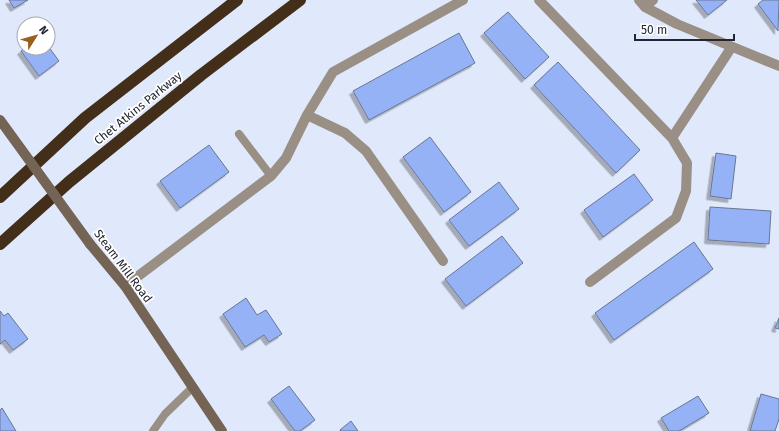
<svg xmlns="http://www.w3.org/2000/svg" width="779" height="431" font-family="'Fira Sans',sans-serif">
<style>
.building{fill:#95b2f6;stroke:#6a7692;filter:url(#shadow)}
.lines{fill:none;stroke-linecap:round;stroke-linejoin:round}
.lane{stroke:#9a8f84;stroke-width:8}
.street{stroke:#9a8f84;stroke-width:10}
.secondary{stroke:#746456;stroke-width:10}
.highway{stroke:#432e19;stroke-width:12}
.secondary-bridge{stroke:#746456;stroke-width:10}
.labels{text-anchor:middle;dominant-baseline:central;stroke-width:3.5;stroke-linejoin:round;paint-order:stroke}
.street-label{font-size:12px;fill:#222632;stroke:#fff}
</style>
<defs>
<filter id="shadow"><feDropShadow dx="-3.5" dy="3.5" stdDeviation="0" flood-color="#0004"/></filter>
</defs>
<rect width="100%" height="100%" fill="#e0e8fb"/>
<path class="building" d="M9 0H28L14 8Z
M696 0H727L708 15Z
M763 0H779L778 31 758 4Z
M508 12 549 57 525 79 484 33Z
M459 33 475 63 369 120 353 91Z
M48 46 59 61 39 76 21 51 25 48H48Z
M558 62 640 150 616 173 534 85Z
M430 137 471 192 444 212 403 157Z
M209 145 229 172 180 208 160 181Z
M716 153 736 156 731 199 710 196Z
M634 174 653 200 603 237 584 210Z
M499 182 519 209 469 246 449 220Z
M710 207 771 211 769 244 708 240Z
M502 236 523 263 466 306 445 279Z
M694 242 713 269 614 340 595 313Z
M246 298 257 315 266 310 282 334 269 342 264 335 245 347 223 314Z
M0 311 4 316 8 313 28 339 13 350 5 340 0 344Z
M779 318V329L775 328Z
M289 386 315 420 300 431H295L271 399Z
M761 394 779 399V419L775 431H750Z
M698 396 709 413 679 431H669L661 418Z
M2 408 16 431H0V410Z
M351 421 358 431H341L340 430Z"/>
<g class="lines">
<path class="lane" d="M239 134 271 176
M153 431 165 414 193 387"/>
<path class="street" d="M539 0 672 138 687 163 686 191 676 218 590 282
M639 0 645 7 677 24 779 66
M645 7 653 0
M307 115 345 133 366 151 443 261
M672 138 731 48
M125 286 271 176 286 158 307 115 333 72 463 0"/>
<path class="secondary" d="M90 244 125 286 222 431"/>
<path class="highway" d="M0 197 85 118 237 0
M0 244 69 182 201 75 300 0"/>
<path class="secondary-bridge" d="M0 120 90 244"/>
</g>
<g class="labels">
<g class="street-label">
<text transform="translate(138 108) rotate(-39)">Chet Atkins Parkway</text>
<text transform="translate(123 266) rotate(53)">Steam Mill Road</text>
</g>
</g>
<g transform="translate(36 36) rotate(53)"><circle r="19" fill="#ffffff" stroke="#a7a8ad"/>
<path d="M0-3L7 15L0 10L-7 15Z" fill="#9a5f1e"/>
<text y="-6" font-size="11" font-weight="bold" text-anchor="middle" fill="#222632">N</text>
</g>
<path d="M635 34v6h99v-6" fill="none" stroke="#222632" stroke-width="2"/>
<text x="641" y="34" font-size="12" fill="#222632" stroke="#ffffff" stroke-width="3" paint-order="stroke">50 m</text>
</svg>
